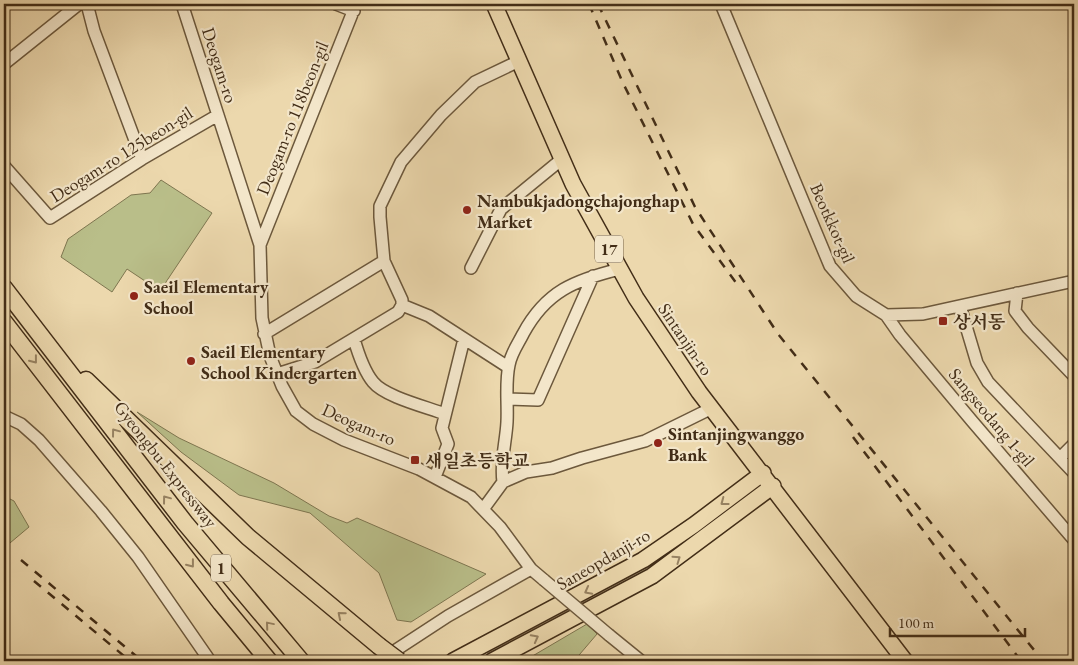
<svg xmlns="http://www.w3.org/2000/svg" width="1078" height="665" font-family="'EB Garamond','Noto Serif KR',serif">
<style>
.green{fill:#b9be89;stroke:#7e7650}
.lines{fill:none;stroke-linecap:round;stroke-linejoin:round}
.minor-casing{stroke:#6c583c;stroke-width:14}
.major-casing{stroke:#422d17;stroke-width:18}
.highway-casing{stroke:#422d17;stroke-width:19}
.minor{stroke:#f3e6ca;stroke-width:11}
.major{stroke:#ecd8ad;stroke-width:15}
.highway{stroke:#ecd8ad;stroke-width:16}
.rail{stroke:#422d17;stroke-width:2.5;stroke-dasharray:9 9;stroke-linecap:butt}
.minor-bridge-casing{stroke:#6c583c;stroke-width:14;stroke-linecap:butt}
.highway-bridge-casing{stroke:#422d17;stroke-width:19;stroke-linecap:butt}
.minor-bridge{stroke:#f3e6ca;stroke-width:11}
.highway-bridge{stroke:#ecd8ad;stroke-width:16}
.oneway{stroke:#978262}
.poi-dot{fill:#8f2418;stroke:#f3e6ca;stroke-width:2}
.labels{text-anchor:middle;dominant-baseline:central;stroke-width:4.5;stroke-linejoin:round;paint-order:stroke}
.shield{fill:#f3e6ca;stroke:#77644d;stroke-width:1}
.shield-label{font-size:16px;font-weight:bold;fill:#422d17}
.street-label{font-size:18px;fill:#422d17;stroke:#f3e6ca}
.poi-label{font-size:18px;font-weight:bold;fill:#422d17;stroke:#f3e6ca;text-anchor:start}
</style>
<rect width="100%" height="100%" fill="#ecd8ad"/>
<filter id="stains"><feTurbulence type="fractalNoise" baseFrequency=".004" numOctaves="4"/><feColorMatrix values="0 0 0 0 .2 0 0 0 0 .09 0 0 0 0 .02 0 0 0 .5 -.17"/></filter>
<radialGradient id="worn" r=".72"><stop offset=".6" stop-color="#630" stop-opacity="0"/><stop offset="1" stop-color="#630" stop-opacity=".3"/></radialGradient>
<path class="green" d="M161 180 212 213 160 291 127 269 112 292 61 257 68 239 131 195 150 193Z
M137 412 179 438 274 483 329 516 347 523 357 518 486 574 411 622 397 620 379 573 310 513 239 495 181 452Z
M4 496 14 501 29 527 4 548Z
M587 624 597 634 574 661H524Z"/>
<g class="lines">
<defs>
<path id="minor" d="M87 4 94 31 142 159
M182 4 260 245 262 318 270 356 282 386 296 411 313 424 344 440 419 469 471 497 500 527 531 569 544 580
M336 4 354 11
M721 4 830 266 856 296 886 315 923 314 1074 281
M4 64 79 4
M4 166 50 218 142 159 218 115
M260 245 356 4
M471 268 501 209 562 159
M1017 293 1015 311 1028 328 1074 376
M402 305 429 316 508 367
M960 306 977 363 988 382 1074 473
M886 315 900 335 972 421 1074 540
M264 334 384 261
M354 339C358 353 364 371 373 382 385 397 427 407 445 414
M277 374 315 362 398 312 402 305V300L384 261 380 217V206L401 162 441 115 475 82 519 61
M507 399 538 400 593 276
M4 416 21 424 39 440 101 511 138 557 210 661
M1060 458 1074 444
M435 477 448 444 442 428 464 339
M503 482C500 461 506 442 507 422 508 403 505 383 509 365 511 353 518 344 523 334 546 291 575 280 620 269
M484 508 503 482 526 472 552 468 582 458 645 441 712 408
M609 635 641 661
M379 661 448 616 531 569"/>
<path id="major" d="M494 4 573 184 636 298 699 392 905 661
M453 661 643 560 694 525 763 473
M492 661 652 576 773 486"/>
<path id="highway" d="M4 288 185 523 301 661
M4 322 221 603 269 661
M86 380 248 537 379 646"/>
</defs>
<use href="#minor" class="minor-casing"/>
<use href="#major" class="major-casing"/>
<use href="#highway" class="highway-casing"/>
<use href="#minor" class="minor"/>
<use href="#major" class="major"/>
<use href="#highway" class="highway"/>
<path class="rail" d="M589 4 623 83 693 224 737 284
M598 4 695 207 778 334 1043 661
M853 437 1021 661
M21 560 142 661
M34 581 130 661"/>
<defs>
<path id="minor-bridge" d="M544 580 609 635"/>
<path id="highway-bridge" d="M379 646 399 661"/>
</defs>
<use href="#minor-bridge" class="minor-bridge-casing"/>
<use href="#highway-bridge" class="highway-bridge-casing"/>
<use href="#minor-bridge" class="minor-bridge"/>
<use href="#highway-bridge" class="highway-bridge"/>
</g>
<defs><path id="oneway-chevron" d="M-2-3.5L2.5 0L-2 3.5" fill="none" stroke-width="1.6" stroke-linecap="round" stroke-linejoin="round" transform="scale(1.25)"/></defs>
<g class="oneway">
<use href="#oneway-chevron" transform="translate(34 360) rotate(52)"/>
<use href="#oneway-chevron" transform="translate(115 432) rotate(-127)"/>
<use href="#oneway-chevron" transform="translate(166 499) rotate(-127)"/>
<use href="#oneway-chevron" transform="translate(724 502) rotate(143)"/>
<use href="#oneway-chevron" transform="translate(677 559) rotate(-35)"/>
<use href="#oneway-chevron" transform="translate(191 564) rotate(52)"/>
<use href="#oneway-chevron" transform="translate(588 591) rotate(152)"/>
<use href="#oneway-chevron" transform="translate(341 615) rotate(-140)"/>
<use href="#oneway-chevron" transform="translate(269 625) rotate(-130)"/>
<use href="#oneway-chevron" transform="translate(535 638) rotate(-28)"/>
</g>
<g class="poi-dot">
<circle cx="467" cy="210" r="5"/>
<circle cx="134" cy="296" r="5"/>
<rect x="938" y="316" width="10" height="10" rx="2.5"/>
<circle cx="191" cy="361" r="5"/>
<circle cx="658" cy="443" r="5"/>
<rect x="410" y="455" width="10" height="10" rx="2.5"/>
</g>
<g class="labels">
<g class="shield">
<rect x="595" y="235.5" width="28" height="27" rx="4"/>
<rect x="211" y="554.5" width="20" height="27" rx="4"/>
</g>
<g class="shield-label">
<text x="609" y="249">17</text>
<text x="221" y="568">1</text>
</g>
<g class="street-label">
<text transform="translate(220 65) rotate(72)">Deogam-ro</text>
<text transform="translate(292 118) rotate(-68)">Deogam-ro 118beon-gil</text>
<text transform="translate(121 154) rotate(-32)">Deogam-ro 125beon-gil</text>
<text transform="translate(833 223) rotate(66)">Beotkkot-gil</text>
<text transform="translate(686 339) rotate(56)">Sintanjin-ro</text>
<text transform="translate(992 417) rotate(50)">Sangseodang 1-gil</text>
<text transform="translate(359 424) rotate(24)">Deogam-ro</text>
<text transform="translate(166 464) rotate(52)">Gyeongbu Expressway</text>
<text transform="translate(603 559) rotate(-30)">Saneopdanji-ro</text>
</g>
<g class="poi-label">
<text x="477" y="200">Nambukjadongchajonghap<tspan x="477" dy="21">Market</tspan></text>
<text x="144" y="286">Saeil Elementary<tspan x="144" dy="21">School</tspan></text>
<text x="953" y="321">상서동</text>
<text x="201" y="351">Saeil Elementary<tspan x="201" dy="21">School Kindergarten</tspan></text>
<text x="668" y="433">Sintanjingwanggo<tspan x="668" dy="21">Bank</tspan></text>
<text x="425" y="460">새일초등학교</text>
</g>
</g>
<rect width="1078" height="665" fill="none" stroke="#ecd8ad" stroke-width="20"/>
<rect x="5" y="5" width="1068" height="655" fill="none" stroke="#422d17" stroke-width="2.5"/>
<rect x="10" y="10" width="1058" height="645" fill="none" stroke="#422d17"/>
<path d="M890 628v8h135v-8" fill="none" stroke="#422d17" stroke-width="2.5"/>
<text x="898" y="628" font-size="15" fill="#422d17" stroke="#f3e6ca" stroke-width="4" paint-order="stroke">100 m</text>
<rect width="100%" height="100%" filter="url(#stains)"/>
<rect width="100%" height="100%" fill="url(#worn)"/>
</svg>
